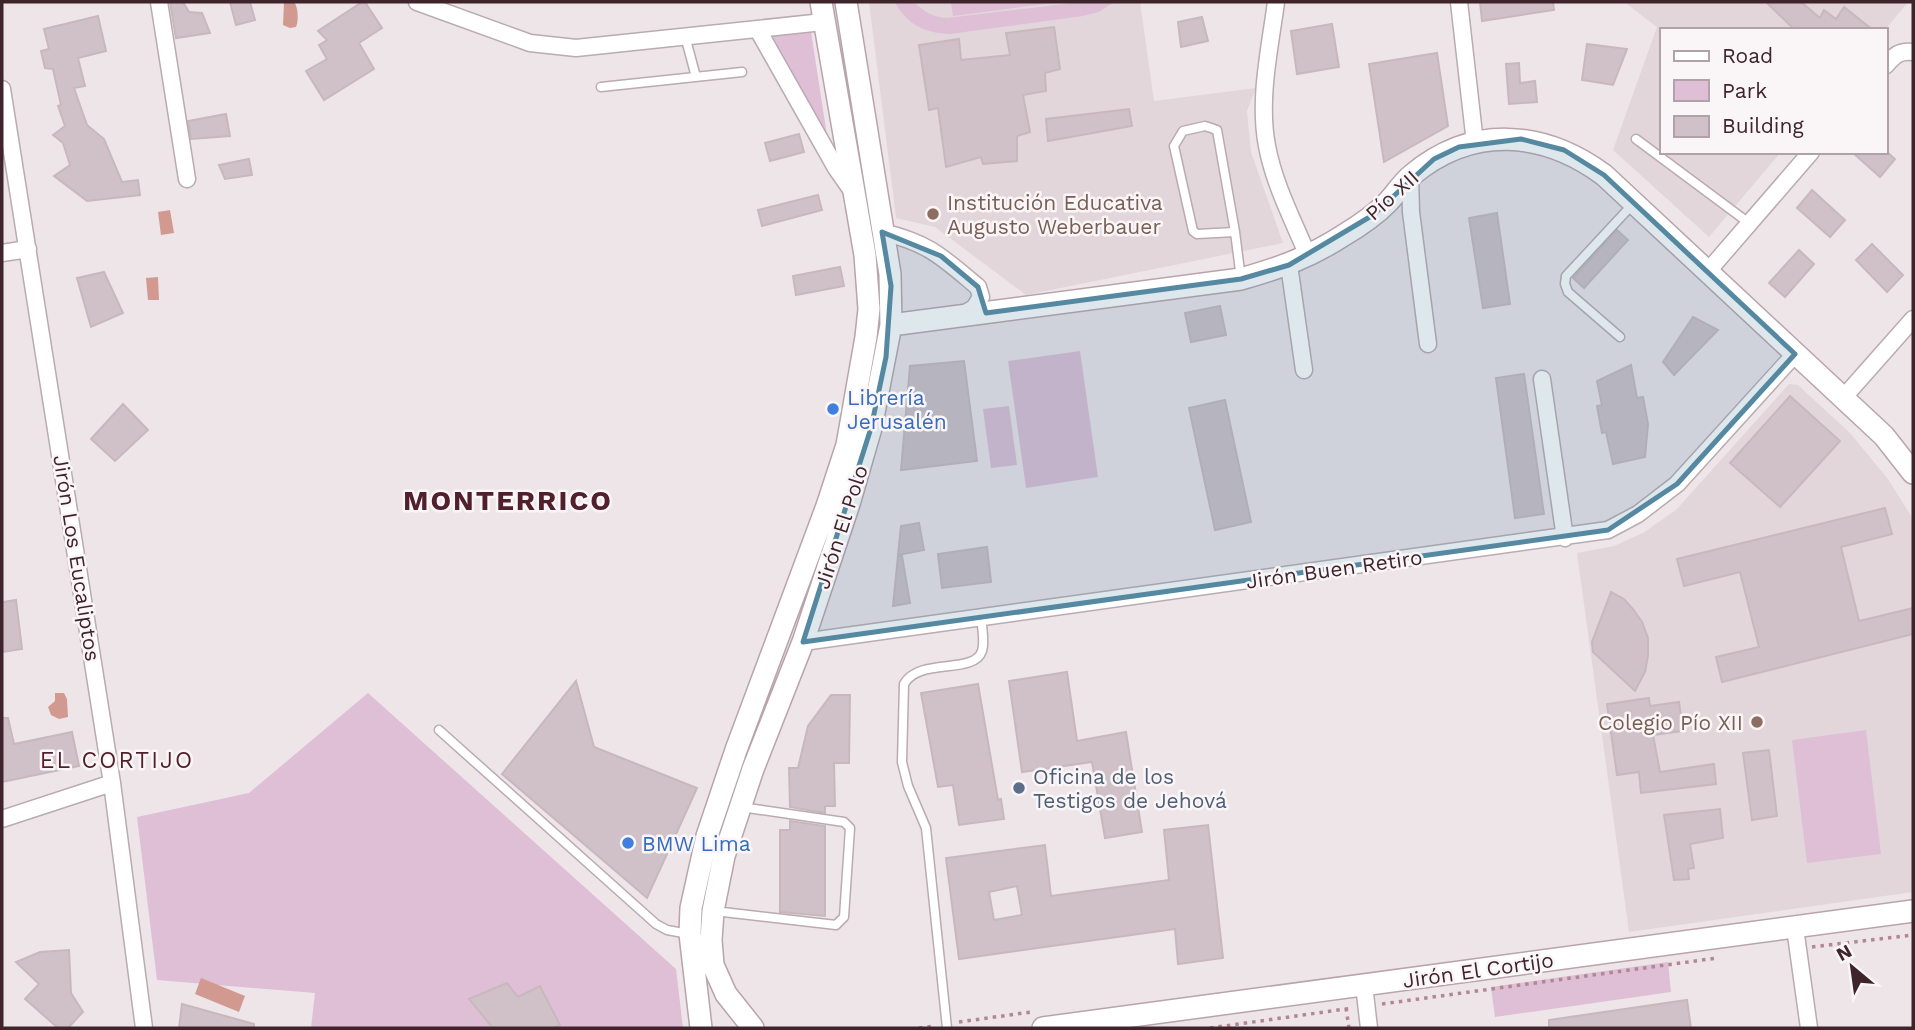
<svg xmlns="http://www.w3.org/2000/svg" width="1915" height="1030" font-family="'Work Sans',sans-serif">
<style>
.built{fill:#e2d6db}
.green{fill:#debfd6}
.water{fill:#d1998f}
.building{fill:#cfc1c7;stroke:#c8b8be;stroke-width:2;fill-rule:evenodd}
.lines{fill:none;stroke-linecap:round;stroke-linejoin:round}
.lane-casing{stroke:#baabb0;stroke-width:11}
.street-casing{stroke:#baabb0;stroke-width:19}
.secondary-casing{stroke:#b9a4ab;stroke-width:24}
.path{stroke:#b18794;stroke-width:3.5;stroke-dasharray:3.5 5;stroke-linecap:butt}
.lane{stroke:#fff;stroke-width:8}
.street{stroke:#fff;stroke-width:16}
.secondary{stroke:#fff;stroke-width:21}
.marked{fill:#5589a1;fill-opacity:0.2;stroke:#5589a1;stroke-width:5;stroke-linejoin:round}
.education-dot{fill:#8d6e63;stroke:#faf6f8;stroke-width:2.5}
.shop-dot{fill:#3f7fe0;stroke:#faf6f8;stroke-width:2.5}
.service-dot{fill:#5c6f8a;stroke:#faf6f8;stroke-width:2.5}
.labels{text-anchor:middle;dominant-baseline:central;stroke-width:5;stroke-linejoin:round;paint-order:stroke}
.street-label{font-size:21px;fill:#40242c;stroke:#faf6f8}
.education-label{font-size:21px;fill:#785e54;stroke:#faf6f8;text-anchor:start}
.shop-label{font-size:21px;fill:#366cbe;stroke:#faf6f8;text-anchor:start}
.service-label{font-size:21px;fill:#4e5e75;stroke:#faf6f8;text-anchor:start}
.neighbourhood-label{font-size:23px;letter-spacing:2px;fill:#52202c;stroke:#faf6f8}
.district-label{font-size:28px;font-weight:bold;letter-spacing:2px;fill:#52202c;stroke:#faf6f8}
</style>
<rect width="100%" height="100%" fill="#eee5e9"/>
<path class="built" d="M869 2H1140L1154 101 1256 88 1247 111 1251 152 1283 243 1026 295 935 227 896 218Z
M1624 2H1908L1885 30H1661V152H1781L1709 237 1613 150 1657 27Z
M1789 384 1798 385 1850 433 1888 479 1913 519V892L1629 932 1577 553 1614 546 1643 533 1676 510Z"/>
<path class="green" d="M895 2H914C924 12 933 17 947 18L1082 2H1114L1099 12 1083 16 950 34C925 33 907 25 895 2Z
M951 2H1059L953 16Z
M811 32 828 142 770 36Z
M1080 351 1098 477 1026 488 1008 361Z
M1009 406 1017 465 991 468 983 409Z
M368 693 676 969 683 1028H311L315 993 157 980 137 817 249 793Z
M1866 730 1881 854 1807 863 1792 740Z
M1668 962 1671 992 1495 1017 1491 987Z"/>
<path class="water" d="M284 2H294C298 7 299 20 296 27L290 28 283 25Z
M170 210 174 233 161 235 158 212Z
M158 277 159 300H148L146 278Z
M55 693H64L67 699 68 717 59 719 51 715 48 707 55 701Z
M201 978 245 996 239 1012 195 994Z"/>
<path class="building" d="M170 2H183L189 12 202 13 210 33 176 38Z
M230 2H250L255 20 236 25Z
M362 2H365L382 28 359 43 374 69 324 100 306 71 327 59 319 45 327 40 318 31Z
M1480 2H1553L1554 10 1482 21Z
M1766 2H1801L1820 18 1824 10 1836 19 1844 7 1873 30H1795Z
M98 16 106 51 78 58 85 86 74 88 87 125 104 139 122 182 138 180 140 195 87 201 54 176 70 165 63 143 53 135 65 126 58 106 61 105 53 69 45 68 41 51 49 49 44 29Z
M1202 17 1208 41 1181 47 1178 22Z
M1332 24 1339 67 1297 74 1291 31Z
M1054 27 1060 69 1045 73 1046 91 1023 95 1030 132 1017 136V161L983 164 981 157 946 167 938 108 929 110 919 45 959 39 961 60 1010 55 1006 33Z
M1587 44 1627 49 1613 85 1582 80Z
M1437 53 1448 126 1384 162 1369 64Z
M1519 63 1520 83 1535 81 1537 102 1509 104 1506 64Z
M1129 109 1132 126 1048 141 1046 119Z
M226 114 230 136 191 139 188 121Z
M799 134 804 152 770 161 765 143Z
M1852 152H1887L1895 159 1880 177Z
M249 159 252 175 225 179 219 165Z
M1812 190 1845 220 1830 237 1797 208Z
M818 195 822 210 762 226 758 210Z
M1497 213 1510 304 1483 308 1469 218Z
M1617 230 1628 240 1584 288 1573 278Z
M1872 244 1903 275 1887 292 1856 260Z
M1799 250 1814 264 1785 297 1769 283Z
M840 267 844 286 796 295 793 276Z
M104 272 123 313 91 327 77 278Z
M1220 306 1226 335 1191 342 1185 313Z
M1693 317 1718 330 1674 375 1663 362Z
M964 361 977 461 901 470 910 366Z
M1631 365 1637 398 1643 397 1648 424 1645 457 1613 464 1606 432 1602 433 1597 406 1602 405 1597 381Z
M1524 374 1544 514 1515 518 1496 378Z
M1790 396 1840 441 1780 507 1730 463Z
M1225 400 1251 522 1215 530 1189 408Z
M123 404 148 430 115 461 91 439Z
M1885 508 1892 534 1841 547 1859 621 1913 608V634L1722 682 1716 657 1759 647 1740 572 1684 586 1677 559Z
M919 523 924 550 898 555 901 526Z
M987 547 991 582 942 588 938 554Z
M898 556H902L910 603 893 606Z
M1611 592 1624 599 1633 609 1642 622 1648 638V656L1645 672 1635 691 1593 652 1592 642Z
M16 600 22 649 2 652V602Z
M1067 672 1077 741 1126 732 1142 832 1105 838 1092 762 1022 772 1009 681Z
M576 681 594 747 697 788 647 898 502 774Z
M978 684 998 800 1001 799 1004 819 959 825 953 785 938 787 921 693Z
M831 695H850L849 763H834L835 806H825V813L790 807 789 768H798L808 726Z
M1649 698 1650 706 1679 702 1683 731 1653 735 1660 772 1714 764 1716 784 1641 793 1639 772 1617 775 1607 704Z
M2 718H8L14 744 72 732 79 766 2 782Z
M1769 750 1777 816 1752 820 1743 753Z
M1720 809 1723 838 1690 844 1694 868 1688 869 1689 879 1674 880 1664 815Z
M790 821 825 826V916L780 912V830H790Z
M1208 825 1223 958 1178 964 1175 929 959 959 946 858 1045 845 1051 896 1169 880 1164 830ZM1017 886 1022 915 994 920 989 892Z
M69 950 71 993 83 1012 68 1028H58L25 999 39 984 16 962 40 952Z
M507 983 518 997 540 986 560 1025 553 1028H493L469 999Z
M1687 1000 1691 1028H1549V1020Z
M182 1004 254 1024V1028H179Z"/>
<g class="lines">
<defs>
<path id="lane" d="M685 36 696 77
M601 87 742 72
M1636 139 1749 223
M1235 232 1197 234 1193 231 1174 146 1183 131 1205 126 1217 130 1235 232 1241 279
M1620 337 1568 292 1565 284 1566 276 1632 205
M439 730 656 924 667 930 689 934
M714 911 836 925 844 917 850 828 844 822 741 807
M947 1028 926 828 908 786 902 762 904 684C919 657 974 675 982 651 985 642 982 627 981 617"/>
<path id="street" d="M159 2 187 179
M417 2 530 43 576 48 823 22
M1276 2C1270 48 1258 99 1267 146 1274 184 1293 220 1308 256
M1459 2 1475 143
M758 30 836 168 852 191
M1885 66C1894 56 1899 50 1913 52
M2 89 112 783 144 1028
M1410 176 1411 212 1428 344
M882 232C929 243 942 257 978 287L981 297 974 308 962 315
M2 253 28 249
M1289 265 1304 370
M1709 270 1811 152
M1542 379 1565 538
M1844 397 1913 319
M803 642 1608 530 1638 514 1677 484 1795 354
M2 819 112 783
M1795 928 1809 1028
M1364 985 1369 1028"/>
<path id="secondary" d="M891 325 1241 279C1280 268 1310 257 1344 235 1359 226 1375 215 1387 203 1396 194 1402 183 1412 175 1472 125 1543 130 1604 175L1884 436 1913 473
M701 1028 690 934 691 908 707 836 736 750 827 506 847 445 866 337 869 309 865 255 821 2
M753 1028 726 994 713 965 711 940 713 911 724 856 753 769 803 642 849 504 871 428 891 325 890 274 846 2
M1043 1028 1913 911"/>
</defs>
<use href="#lane" class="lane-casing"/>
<use href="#street" class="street-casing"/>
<use href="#secondary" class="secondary-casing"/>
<path class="path" d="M1812 947 1913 935
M1382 1004 1717 958
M1346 1008 1349 1028
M959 1022 1031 1012
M919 1028 934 1026
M1210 1028 1353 1008"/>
<use href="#lane" class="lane"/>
<use href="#street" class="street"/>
<use href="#secondary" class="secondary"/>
</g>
<path class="marked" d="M1521 139 1564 150 1604 175 1795 354 1677 484 1608 530 803 642 871 428 886 357 891 286 882 232 941 256 978 287 986 313 1241 279 1289 265 1373 215 1434 159 1459 147Z"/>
<g class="education-dot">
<circle cx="933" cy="214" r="7"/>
<circle cx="1757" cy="722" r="7"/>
</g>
<g class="shop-dot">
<circle cx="833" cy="409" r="7"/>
<circle cx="628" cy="843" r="7"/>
</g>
<circle class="service-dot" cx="1019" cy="788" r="7"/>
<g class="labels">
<g class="street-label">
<text transform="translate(1392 195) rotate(-42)">Pío XII</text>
<text transform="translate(841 527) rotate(-72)">Jirón El Polo</text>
<text transform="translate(77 558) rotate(81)">Jirón Los Eucaliptos</text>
<text transform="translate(1334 569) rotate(-8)">Jirón Buen Retiro</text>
<text transform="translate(1478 970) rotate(-8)">Jirón El Cortijo</text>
</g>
<g class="education-label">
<text x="947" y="202">Institución Educativa<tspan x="947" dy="24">Augusto Weberbauer</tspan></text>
<text x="1743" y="722" text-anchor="end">Colegio Pío XII</text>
</g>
<g class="shop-label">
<text x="847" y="397">Librería<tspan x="847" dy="24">Jerusalén</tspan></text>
<text x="642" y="843">BMW Lima</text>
</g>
<g class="service-label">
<text x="1033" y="776">Oficina de los<tspan x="1033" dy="24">Testigos de Jehová</tspan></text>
</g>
<g class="neighbourhood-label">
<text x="117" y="760">EL CORTIJO</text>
</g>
<g class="district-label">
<text x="508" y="500">MONTERRICO</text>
</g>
</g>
<rect width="1915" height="1030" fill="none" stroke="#40242c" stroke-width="7"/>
<rect x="1660" y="28" width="228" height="126" fill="#faf6f8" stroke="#b0a2a6" stroke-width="2"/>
<rect x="1674" y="51" width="35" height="10" fill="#ffffff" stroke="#b0a2a6" stroke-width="2"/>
<text x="1722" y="63" font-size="21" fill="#40242c">Road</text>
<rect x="1674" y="80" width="35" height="21" fill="#debfd6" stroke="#b0a2a6" stroke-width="2"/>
<text x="1722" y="98" font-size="21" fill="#40242c">Park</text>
<rect x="1674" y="116" width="35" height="21" fill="#cfc1c7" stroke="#b0a2a6" stroke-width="2"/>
<text x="1722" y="133" font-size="21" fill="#40242c">Building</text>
<g transform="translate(1852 967) rotate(331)" stroke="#faf6f8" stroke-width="5" paint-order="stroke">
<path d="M0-5L12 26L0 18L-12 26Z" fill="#40242c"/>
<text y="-10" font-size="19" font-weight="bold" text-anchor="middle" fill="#40242c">N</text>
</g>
</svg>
